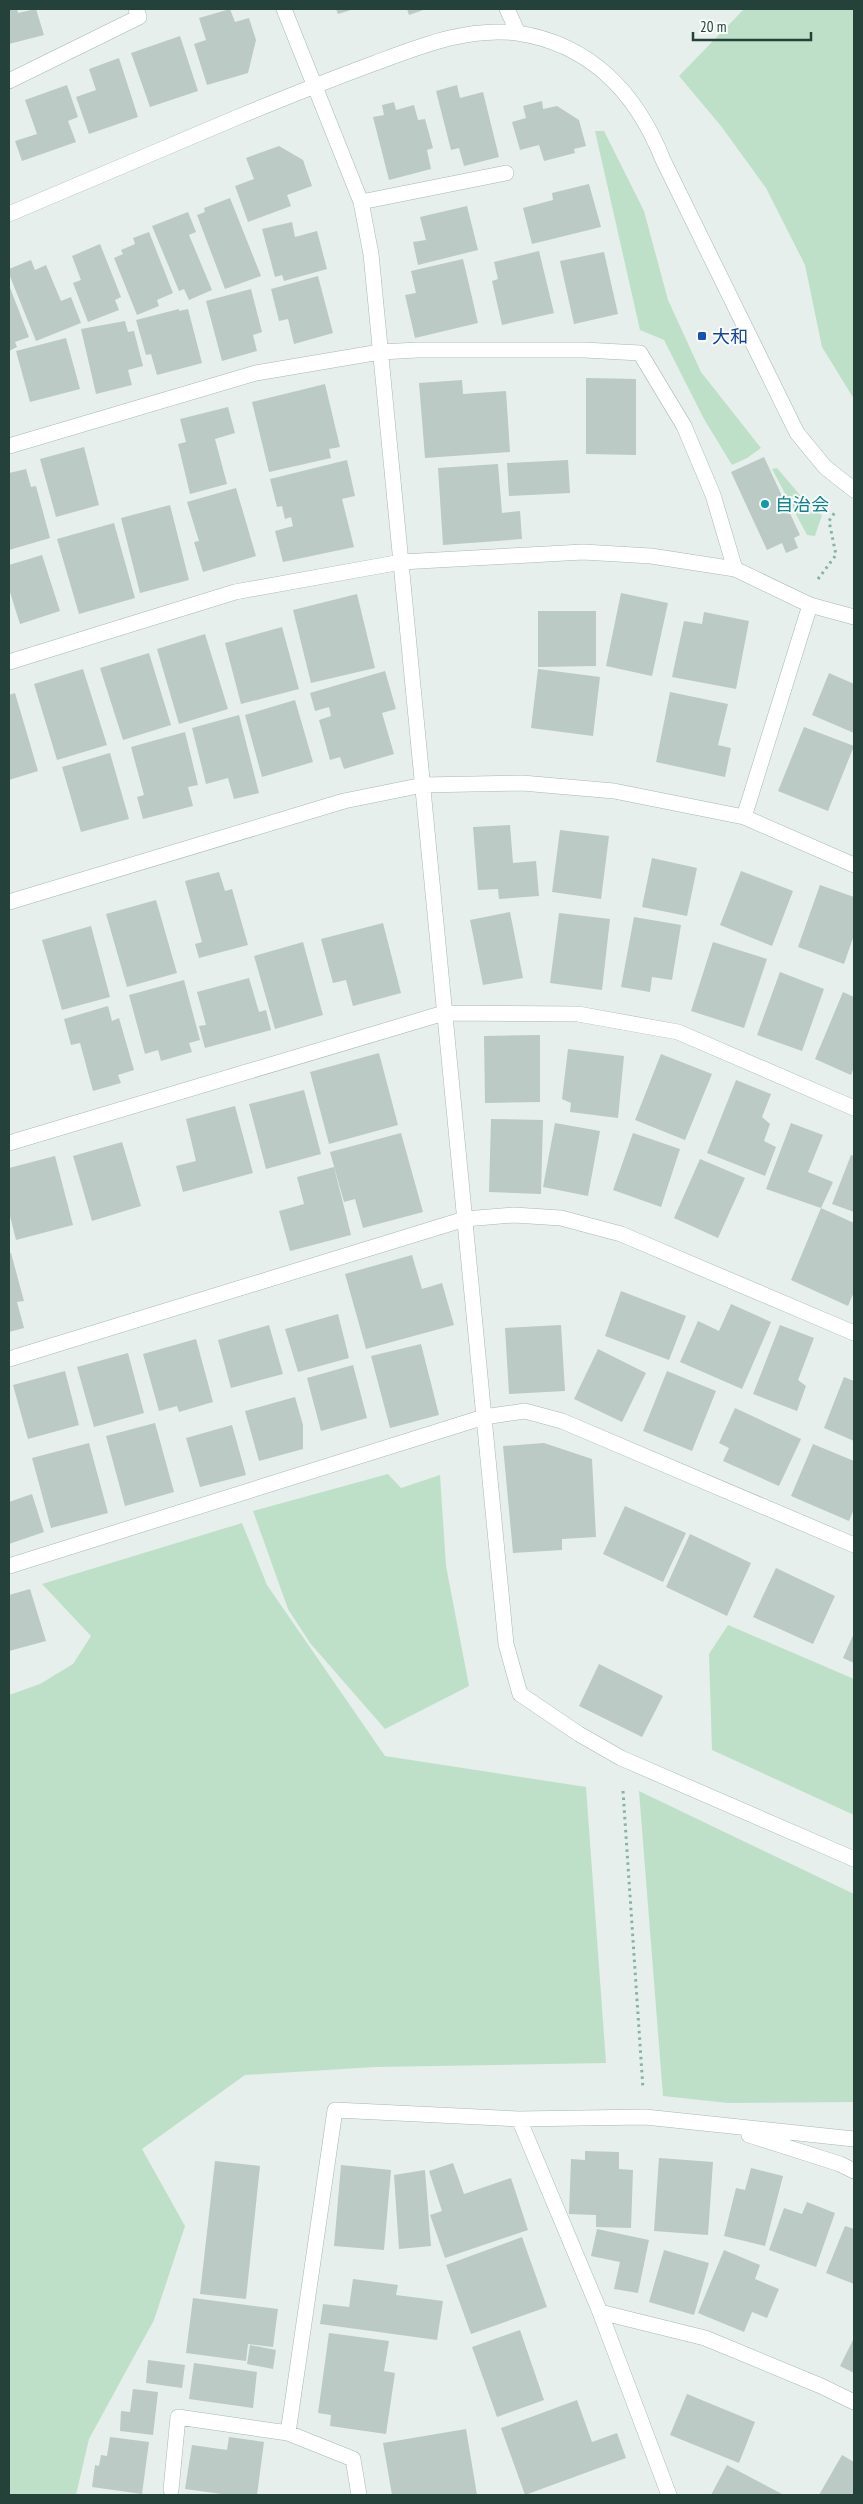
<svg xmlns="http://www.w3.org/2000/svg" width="863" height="2504" font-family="'PT Sans Narrow','Noto Sans JP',sans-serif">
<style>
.green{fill:#bfe0c8}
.building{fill:#bbcac4}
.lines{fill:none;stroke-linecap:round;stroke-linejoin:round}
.minor-casing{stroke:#a8b8b2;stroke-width:16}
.path{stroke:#86b3a5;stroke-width:3;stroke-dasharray:2.5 4;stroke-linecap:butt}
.minor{stroke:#fff;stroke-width:15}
.transit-dot{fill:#1a4fb4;stroke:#f7fbf9;stroke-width:2}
.culture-dot{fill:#0f9aa8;stroke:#f7fbf9;stroke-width:2}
.labels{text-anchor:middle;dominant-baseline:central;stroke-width:4;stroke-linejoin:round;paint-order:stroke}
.transit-label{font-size:18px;fill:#164399;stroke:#f7fbf9;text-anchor:start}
.culture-label{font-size:18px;fill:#0d838f;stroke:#f7fbf9;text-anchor:start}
</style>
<rect width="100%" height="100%" fill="#e6efeb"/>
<path class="green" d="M744 9H854V399L822 347 805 265 766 188 721 126 679 76Z
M595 131H604L644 211 668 300 701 372 761 448 747 458 732 465 704 419 664 340 640 330Z
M777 468 812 509 822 515 815 536 807 535 772 469Z
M388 1474 401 1488 440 1475 446 1566 469 1686 385 1729 310 1643 288 1609 253 1511Z
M242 1523 267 1585 385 1756 586 1787 606 2063 375 2067 245 2075 142 2149 185 2226 154 2320 89 2439 76 2495H9V1695L40 1684 73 1664 91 1636 42 1584Z
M728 1625 854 1679V1815L712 1750 709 1654Z
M639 1791 854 1894V2102L728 2103 663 2096Z"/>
<path class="building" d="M9 9H17L18 13 36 9 44 35 9 44Z
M230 9 235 22 249 18 256 40 248 73 207 85 194 44 206 40 199 18Z
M336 9H354L338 14Z
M407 9H426L409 15Z
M180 36 198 91 150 107 131 53Z
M119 58 138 117 89 134 76 97 96 90 89 69Z
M67 85 78 117 68 121 76 142 22 161 15 141 37 134 25 100Z
M457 85 460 98 483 92 499 157 464 166 459 148 451 150 436 91Z
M542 101 543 109 557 106 579 120 586 146 574 149 575 153 544 161 539 145 520 150 512 122 526 118 523 106Z
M394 102 396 110 414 105 418 120 425 119 433 148 427 150 431 169 389 180 373 117 384 115 382 105Z
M279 146 303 160 312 186 287 195 291 206 248 222 235 186 254 179 246 158Z
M589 184 601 227 532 244 523 208 553 200 552 193Z
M230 198 261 276 225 289 197 215 205 212 204 208Z
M467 206 478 250 418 265 413 242 426 240 420 217Z
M188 212 196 232 189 235 212 290 189 300 184 289 179 291 152 226Z
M292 222 295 237 317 231 327 269 284 281 282 275 275 277 262 229Z
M149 232 173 293 157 300 159 306 137 315 114 258 123 254 121 250 135 244 133 238Z
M100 244 121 297 115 300 119 310 88 322 73 283 81 280 72 256Z
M539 251 554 313 502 325 492 281 498 279 494 262Z
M604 252 618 314 574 324 560 261Z
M463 259 478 323 415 338 405 295 416 293 411 271Z
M31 260 35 270 46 265 61 301 71 297 81 323 36 341 9 274V269Z
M318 276 333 333 294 344 288 319 279 321 271 289Z
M9 285 29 337 15 342 17 347 9 351Z
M251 289 262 332 253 335 257 351 222 361 206 301Z
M179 309V311L188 309 202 363 157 375 151 354 146 355 136 320Z
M125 321 128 332 134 331 143 366 128 370 132 385 96 394 81 329Z
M66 338 80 389 30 402 16 351Z
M586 378 636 379V455L586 454Z
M462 380 463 394 506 391 510 452 425 458 419 383Z
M325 384 340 447 329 449 331 458 269 472 252 402Z
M228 407 235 433 215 439 227 484 190 494 178 444 186 442 180 419Z
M84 447 99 505 56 517 40 459Z
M764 457 800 535 794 538 798 548 786 553 782 543 767 550 731 472Z
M347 460 355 496 342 499 354 547 283 562 275 531 293 526 291 517 285 519 282 506 277 507 270 479Z
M568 460 570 493 509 496 507 463Z
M498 464 502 513 520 511 522 539 443 545 438 468Z
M26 469 31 487 36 486 50 538 9 550V473Z
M236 488 256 556 203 572 194 542 199 541 187 502Z
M170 505 189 580 140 593 121 518Z
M114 523 135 598 79 614 57 539Z
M42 555 60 611 20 624 9 589V565Z
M621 593 668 603 652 676 606 666Z
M357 594 375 668 311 683 293 610Z
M538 611H596V666L538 667Z
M704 612 749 621 736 689 672 677 684 621 702 624Z
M282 627 299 689 241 704 225 643Z
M205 634 228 709 179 724 157 649Z
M149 653 171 725 123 740 100 668Z
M83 669 107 745 57 760 34 684Z
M538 669 600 677 593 736 531 728Z
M385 671 396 709 382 713 394 754 344 769 340 757 330 760 319 720 331 716 329 707 315 711 310 693Z
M829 673 854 684V733L812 715Z
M670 692 728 704 718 745 731 748 725 777 656 762Z
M15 693 38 771 9 780V695Z
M295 700 313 762 262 777 245 715Z
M239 715 259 793 234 799 228 778 206 784 192 728Z
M804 727 854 746 828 811 778 791Z
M185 732 198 785 188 787 193 806 143 819 137 797 144 795 131 747Z
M110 753 129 819 81 832 62 767Z
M510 825 513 863 536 861 539 896 499 899 498 889 478 890 473 827Z
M560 830 609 836 601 899 552 892Z
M652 858 697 868 687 916 642 907Z
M741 871 793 891 772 946 720 925Z
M219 872 225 891 232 889 248 945 199 958 195 944 202 942 185 881Z
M820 885 854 897V935L844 964 798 947Z
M156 900 177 973 127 987 106 914Z
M510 912 523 978 483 985 470 920Z
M559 913 610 919 602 990 550 983Z
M634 917 681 925 672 980 652 977 650 992 621 987Z
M383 923 401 993 353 1006 346 980 333 983 321 939Z
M91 926 110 997 62 1010 42 940Z
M303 942 323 1015 275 1029 254 956Z
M713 942 767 959 744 1028 691 1011Z
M780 972 824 989 802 1051 757 1035Z
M249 978 259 1012 266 1010 271 1030 205 1048 199 1026 206 1025 197 992Z
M184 980 200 1040 189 1043 192 1052 161 1061 158 1050 145 1054 129 995Z
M843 992 854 997V1067L851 1075 815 1059Z
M108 1006 112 1021 119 1018 134 1070 118 1075 121 1083 93 1091 80 1043 71 1045 64 1019Z
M540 1035V1102L485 1103 484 1036Z
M568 1049 624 1056 618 1118 570 1112 571 1103 562 1099Z
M379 1053 398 1125 329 1144 310 1072Z
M661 1054 712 1074 685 1140 635 1120Z
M736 1080 771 1094 762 1117 770 1124 764 1141 776 1147 765 1176 707 1153Z
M304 1090 321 1154 266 1169 249 1104Z
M235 1106 253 1173 183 1192 176 1166 196 1161 186 1119Z
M491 1119 543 1120 541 1194 489 1192Z
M555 1123 600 1131 588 1196 543 1187Z
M791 1123 823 1135 808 1172 833 1182 821 1208 854 1223V1292L848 1306 791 1280 821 1208 766 1189Z
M401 1133 423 1212 363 1228 355 1199 344 1202 330 1152Z
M633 1133 680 1149 661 1207 613 1190Z
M122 1142 141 1206 92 1221 73 1156Z
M851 1155 854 1156V1212L832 1204Z
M55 1156 73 1225 16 1240 9 1212V1168Z
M700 1159 745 1178 718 1238 674 1218Z
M334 1167 351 1235 290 1251 279 1211 304 1204 297 1177Z
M9 1253H11L24 1301 17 1302 24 1328 9 1332Z
M412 1255 422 1289 442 1283 454 1325 366 1349 345 1274Z
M621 1291 686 1316 669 1360 605 1336Z
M731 1304 771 1322 742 1389 680 1362 698 1321 719 1331Z
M338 1314 349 1358 298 1372 285 1329Z
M269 1325 283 1374 231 1388 218 1340Z
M561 1325 565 1391 509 1394 505 1328Z
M780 1325 814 1338 798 1380 806 1386 797 1411 753 1394Z
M196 1339 213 1402 179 1412 177 1406 159 1411 143 1354Z
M421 1344 439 1415 390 1428 371 1356Z
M598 1349 646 1373 622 1422 574 1399Z
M128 1353 144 1413 94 1427 77 1367Z
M353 1365 367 1418 321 1431 307 1378Z
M65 1371 79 1425 28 1439 13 1385Z
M667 1371 716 1391 692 1451 643 1431Z
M844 1377 854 1381V1441L824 1428Z
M295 1397 303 1425V1449L259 1461 245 1411Z
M735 1408 801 1439 779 1486 723 1461 729 1448 719 1443Z
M155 1423 174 1492 125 1506 106 1436Z
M232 1425 246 1475 200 1487 186 1438Z
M89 1443 108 1513 51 1528 32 1458Z
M544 1443 592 1459 596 1537 562 1539V1550L513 1553 503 1446Z
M813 1444 854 1461V1509L849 1521 791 1496Z
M32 1494 44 1532 9 1544V1502Z
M625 1506 686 1533 663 1582 603 1554Z
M690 1534 751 1563 727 1616 666 1587Z
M776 1568 835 1596 813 1644 753 1617Z
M30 1589 46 1641 9 1651V1595Z
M854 1633V1663L843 1658Z
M599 1664 663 1696 642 1737 579 1706Z
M585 2151 619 2152V2169L633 2170 631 2228 596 2227V2215L569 2214 571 2159 585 2160Z
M659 2158 713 2162 708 2235 654 2231Z
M215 2161 260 2166 246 2299 200 2294Z
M453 2163 464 2194 511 2178 528 2230 445 2258 430 2215 442 2211 429 2171Z
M341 2165 391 2170 384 2250 334 2246Z
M751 2168 783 2176 765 2246 724 2236 736 2188 745 2190Z
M425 2170 431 2246 399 2249 394 2175Z
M807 2202 835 2213 816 2267 769 2250 784 2208 802 2214Z
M845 2226 854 2229V2284L826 2273Z
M597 2229 649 2240 638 2293 614 2289 620 2262 591 2256Z
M522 2237 547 2307 471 2334 446 2265Z
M664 2250 709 2263 694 2315 649 2302Z
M724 2250 760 2265 755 2279 779 2289 767 2318 752 2312 744 2332 698 2313Z
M353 2279 398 2285 396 2295 443 2301 437 2340 320 2324 323 2304 349 2307Z
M193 2298 278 2309 273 2347 248 2344 246 2361 186 2353Z
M520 2330 544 2400 497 2417 472 2347Z
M329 2333 389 2341 384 2371 395 2373 386 2434 330 2426 331 2415 318 2413Z
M854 2338V2373L840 2366Z
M250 2345 276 2350 273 2369 247 2364Z
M148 2360 185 2365 182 2388 146 2383Z
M194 2363 257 2372 253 2408 189 2399Z
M133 2389 158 2392 153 2435 120 2431 121 2411 130 2412Z
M687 2394 755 2422 739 2463 670 2435Z
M577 2400 592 2442 617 2433 626 2458 525 2495 501 2428Z
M466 2429 477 2495H392L383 2443Z
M110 2437 149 2442 142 2494 92 2487 95 2465 99 2466 101 2455 107 2456Z
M229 2437 264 2442 257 2495H229L185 2489 192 2445 227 2450Z
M842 2455 854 2462V2495H819Z
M727 2465 784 2495H711Z"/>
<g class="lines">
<defs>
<path id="minor" d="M284 9 361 202 371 254 506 1644 520 1694 579 1734 621 1758 854 1859
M507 9 518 33
M9 81 139 17 136 9
M361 202 506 173
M9 214C85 182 162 149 238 117 284 98 329 80 375 63 421 46 467 27 517 33 591 44 637 94 663 160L797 433 825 467 854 490
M9 446 256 373 380 352 418 350H584L640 353 684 426 713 495 735 569
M9 662 235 592 401 562 583 552 651 556 735 569 810 605 854 617
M744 817 810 605
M9 902 344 801 423 785 522 783 614 791 744 817 854 865
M9 1143 444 1013 578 1014 678 1032 854 1108
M9 1359 465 1219 514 1215 561 1218 621 1234 854 1333
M9 1566 484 1417 525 1411 562 1421 854 1545
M749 2135 840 2164 854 2171
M600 2312 705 2338 821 2386 854 2402
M288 2433 353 2459 359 2495
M171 2490 178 2417 288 2433 335 2110 519 2119
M669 2495 600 2312 519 2119 645 2117 854 2139"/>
</defs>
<use href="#minor" class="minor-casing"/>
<path class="path" d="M818 579 836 555 829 521 835 512
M623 1791 643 2089"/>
<use href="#minor" class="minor"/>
</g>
<rect class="transit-dot" x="697" y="331" width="10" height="10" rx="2.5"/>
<circle class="culture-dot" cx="765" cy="504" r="5"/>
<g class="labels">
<g class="transit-label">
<text x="712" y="336">大和</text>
</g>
<g class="culture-label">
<text x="775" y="504">自治会</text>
</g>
</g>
<rect width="863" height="2504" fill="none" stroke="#24423a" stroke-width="20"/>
<path d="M693 32v8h118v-8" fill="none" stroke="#24423a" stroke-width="2.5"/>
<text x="700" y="32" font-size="15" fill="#24423a" stroke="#f7fbf9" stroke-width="4" paint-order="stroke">20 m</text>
</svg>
